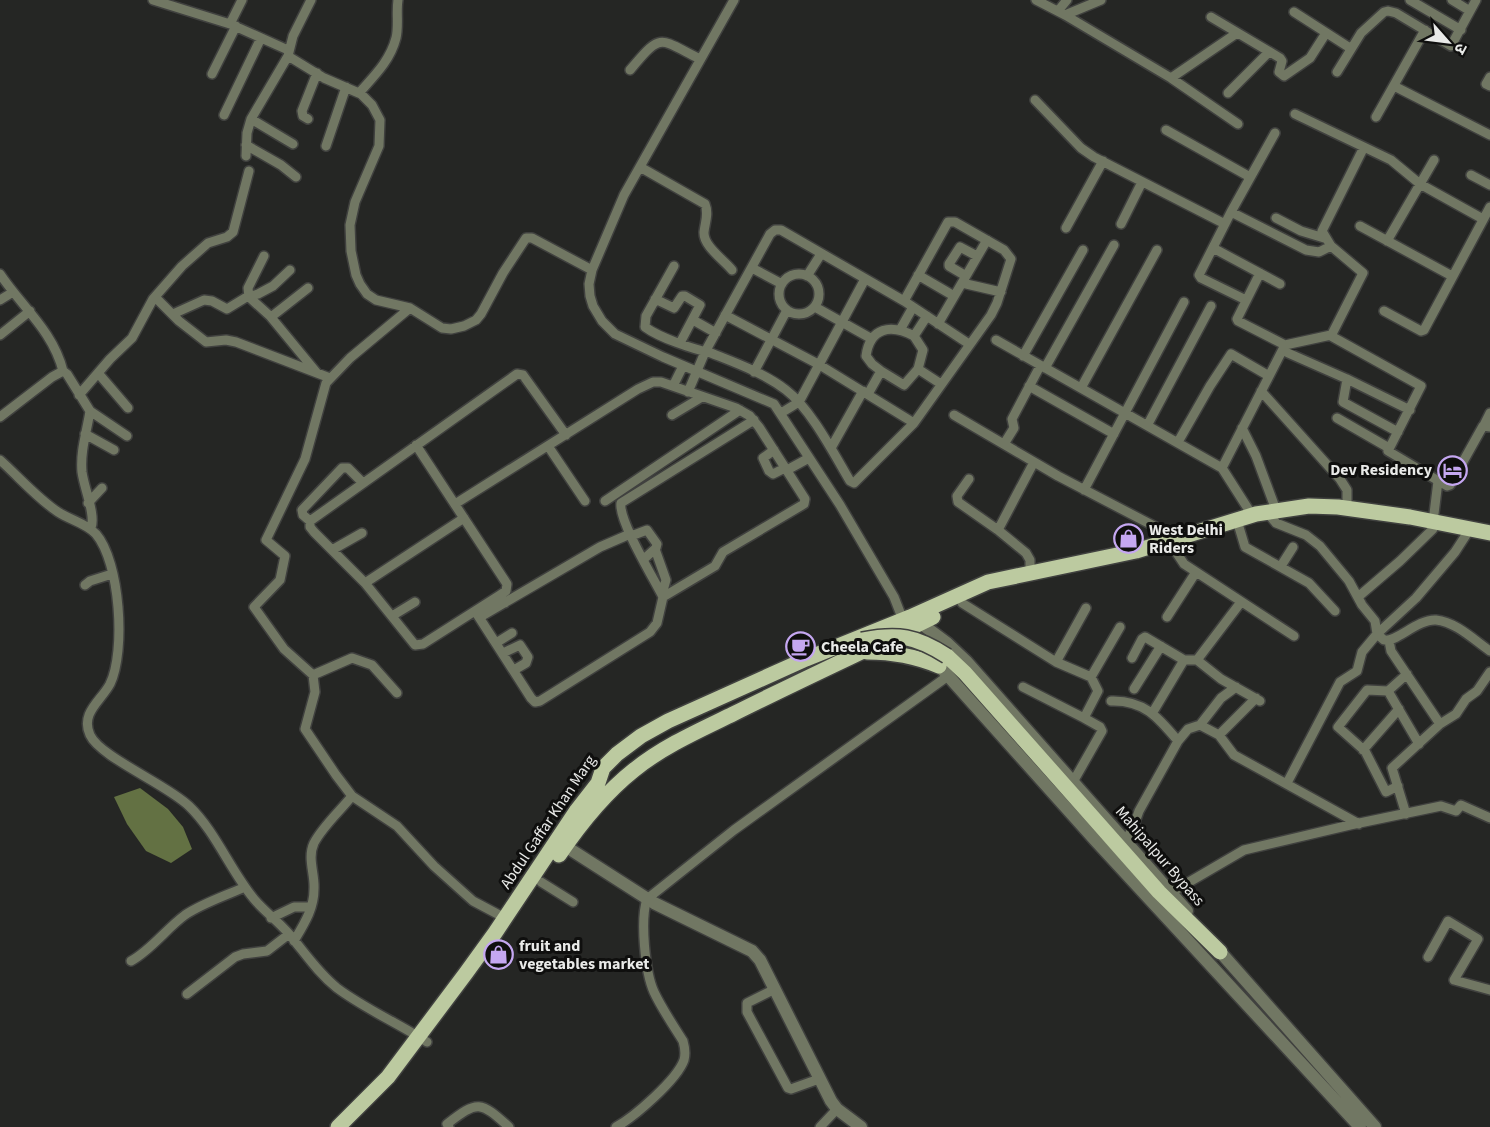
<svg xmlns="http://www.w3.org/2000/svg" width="1490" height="1127" font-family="'Source Sans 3','Noto Sans Devanagari',sans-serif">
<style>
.water{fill:#637143}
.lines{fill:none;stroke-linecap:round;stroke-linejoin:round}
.minor-casing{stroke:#40413f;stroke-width:12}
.tertiary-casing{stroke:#40413f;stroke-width:15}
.primary-casing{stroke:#40413f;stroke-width:18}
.minor{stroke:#717763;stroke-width:9}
.tertiary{stroke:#717763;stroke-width:12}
.primary{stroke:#bccaa0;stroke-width:15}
.primary-bridge-casing{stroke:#40413f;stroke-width:18;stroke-linecap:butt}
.primary-bridge{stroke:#bccaa0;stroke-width:15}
.labels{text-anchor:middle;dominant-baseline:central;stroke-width:6;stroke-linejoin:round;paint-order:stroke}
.poi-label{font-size:16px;font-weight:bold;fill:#e9eae8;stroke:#0f0f0e;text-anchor:start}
.street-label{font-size:16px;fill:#e9eae8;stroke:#0f0f0e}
</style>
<rect width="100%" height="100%" fill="#252624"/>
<path class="water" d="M140 788 168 809 183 827 192 849 171 863 146 851 127 824 114 797Z"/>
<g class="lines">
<defs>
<path id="minor" d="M153 0 230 24 288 50
M734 0 624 195 592 270 589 284 590 296 593 306 602 321 615 334 663 357 774 404 840 505 894 597 903 620
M1036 0 1065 15 1101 0
M1410 0 1461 30
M1452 0 1470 11
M1058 11 1067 0
M1294 12 1350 48
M1065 15 1171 78 1238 124
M1211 17 1280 58 1282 61 1279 72 1284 76 1310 58 1326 33
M230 24 242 0
M288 56 324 78 361 94 372 105 380 120 379 146 355 202 350 225 351 251 356 275 360 284 367 294 376 300 410 308 442 328 451 329 464 326 476 320 481 314 503 273 526 238H532L592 270
M630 70C662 32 658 38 700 59
M1337 72 1361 33 1384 12 1388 11 1396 13 1451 46 1476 0
M212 74 236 26
M1490 77 1486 84 1490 86
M1171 78 1237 33
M1394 86 1490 135
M359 93C374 76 390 61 396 38 399 26 396 12 398 0
M1228 93 1269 52
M1035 100 1081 148 1094 157 1225 224
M1295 114 1391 160 1420 184 1483 219
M224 115 261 38
M1376 117 1425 30
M251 119 293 144
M308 119 303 116 302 111 317 73
M1166 130 1250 177
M246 145 281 165 296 177
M326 146 346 87
M1364 147 1322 231 1331 246 1363 273 1331 336 1421 386 1388 451 1447 486 1450 485 1483 426 1490 427
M246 156 247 133 251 119 288 56 293 36 311 0
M640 167 705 204C709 214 705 222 704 232 703 246 724 260 732 270
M1471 175 1490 185
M1231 212 1306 250 1319 252 1331 246
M1276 218 1301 231 1324 238
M1121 224 1142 182
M1360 226 1452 276
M1066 228 1103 161
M1387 241 1434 160
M1213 248 1280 284
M264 256 248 288 249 297 270 316 317 373
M674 266 646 316 645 327C660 338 693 349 711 353 736 363 764 373 786 390 811 409 834 454 850 481L854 483 914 423 991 315 997 303 1011 259 1004 250 955 222H948L904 301 781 230H775L770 234 705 352 688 392
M752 268 782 284
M1260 273 1237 319 1238 321 1285 345 1331 335
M0 274C22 307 53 331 63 371
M779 294a20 20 0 1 1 40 0a20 20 0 1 1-40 0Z
M918 275 954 296
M807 276 821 254
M966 276 949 266V264L960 247 977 256
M962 283 1001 292
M155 297 179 321 206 342 226 340 236 342 330 378
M655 299 674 308 682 296H685L700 305 680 343
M0 300 13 292
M1246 300 1201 278 1199 275 1231 212 1275 133
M904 301 969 344
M815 307 872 339
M1384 311 1421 331 1424 330 1490 207
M173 314 204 300 212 301 227 309 245 298 258 294 273 286 290 270
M725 315 818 364 914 423
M271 317 308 288
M693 320 716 333
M938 324 987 240
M900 330 913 307
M0 335 30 311
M914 336 923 350 918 369 941 384
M996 340 1222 468 1252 515
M1288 353 1347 379 1410 410
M1023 356 1083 250
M1045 368 1114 245
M881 371 872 364 866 356C870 327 891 324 914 336L927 316
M754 372 787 310
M98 373 128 408
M1347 379 1343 402 1398 432
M673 386 683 366
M1029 386 1114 434
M1081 388 1157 250
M1261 391 1340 479 1347 490V508
M868 394 881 371 904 385 918 369
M79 395 110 359 132 338 153 299 182 266 208 243 227 237 233 232 249 171
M90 411 127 436
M781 413 799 402 865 279
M672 415 702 397
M954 415 1058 476 1177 538
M0 417 52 377 63 371 67 374 90 411C87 431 80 451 82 472 84 488 96 515 91 528
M1337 418 1389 448
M1148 424 1211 306
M1484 425 1490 413
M1242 428 1256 456 1276 510
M85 434 114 450
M1178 442 1210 386 1231 354 1269 376
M1004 444 1014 428 1012 419 1038 370
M416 445 507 584 506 591 500 595 505 603
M548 446 585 501
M831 448 863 391
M774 450 763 458 769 471 773 474 785 468
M0 460C19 477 37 498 58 512 70 520 86 523 96 534 120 562 126 651 110 684 101 701 80 713 90 735 100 757 168 785 189 806 216 832 230 870 254 899 265 912 278 921 289 934 305 953 318 973 337 988 365 1009 398 1023 427 1042
M1222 468 1285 345
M787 470 809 458
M969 479 957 496 958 502 998 530
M1084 490 1184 302
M605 501 740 410
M88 503 102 488
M455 504 638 389 653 382H661L736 408 750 416 759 427 805 499 804 504 723 552 715 566 663 597 657 623 650 632 540 701 535 702 531 698 475 611
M1271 517 1276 523 1306 535 1320 546 1349 581 1362 605 1375 621 1377 634 1384 640C1396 643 1417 619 1436 620 1456 622 1474 640 1490 651
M310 521 303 515 302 510 342 468H348L363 483
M1433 522 1438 481
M1239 527 1245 547 1309 583 1335 611
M631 536 647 530 657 544 656 548 644 559
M655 549 666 580 662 594
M1174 549 1184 564 1294 636
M332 550 362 533
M1281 566 1293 547
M1030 573V560L1026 553 998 530 1034 462
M365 583 464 518
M85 585 90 581 112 574
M500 595 423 644 415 645 365 583 314 532 310 527V521L517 374 523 375 566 435
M663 597C654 579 618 520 621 503L754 420
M1358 597 1400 561 1433 529
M962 603 1056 662 1091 677 1120 627
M392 616 415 602
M480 617 600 547 630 534
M1167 617 1196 572
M1389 641 1391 651 1440 724
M496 643 512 633
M503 653 520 645 528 657 526 663 514 670
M1132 658 1142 639 1145 637 1184 660 1153 712
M1184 660H1197L1221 679 1260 701
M1197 660 1241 602
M1056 662 1086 608
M1407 674 1388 691 1419 744
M313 675 315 692 305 729 336 775 352 796 397 826 434 866 473 901 505 918
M1023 687 1084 718
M1134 689 1161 646
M1388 691 1367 690 1338 727 1365 751 1386 792 1398 786
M397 693 372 665 352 658 313 675 284 649 254 607 280 580 285 556 266 540 305 459 326 383 350 358 410 308
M1111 701C1144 700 1158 717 1178 741
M1200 725 1221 698 1236 687
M1219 735 1256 698
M1363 750 1399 709
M1073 782 1102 731 1100 727 1084 718 1098 691 1091 677
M1287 783 1340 682 1357 671 1362 652 1377 634 1416 598 1455 552 1466 535
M1406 814 1392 768 1440 724 1456 714 1466 699 1477 691 1490 672
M1125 841 1133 828 1139 811 1178 741 1188 729 1200 725 1219 735 1234 755 1359 824
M541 882 573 902
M1172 892 1244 850 1350 825 1441 806 1456 811 1461 805 1490 818
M271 918 294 907H311
M294 941C304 924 314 909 314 889 315 874 307 858 314 843 323 826 340 811 352 796
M1428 957 1448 921 1478 939 1454 980 1490 990
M131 961C151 950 166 929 185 915 203 903 225 896 245 887
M773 990 747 1003V1012L788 1088 791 1089 819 1079
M187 994 235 957 243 954 267 951 289 934
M449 1127 447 1124C478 1100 480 1101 509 1127
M616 1127C634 1117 677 1080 684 1060 686 1053 685 1048 683 1041 673 1025 662 1009 654 992 645 972 640 920 647 899L734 830 948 676
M820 1127 837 1109"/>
<path id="tertiary" d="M915 619 947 643 966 661 1187 911
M934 660 1095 840 1360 1127
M565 846 654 903 752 951 760 960 831 1101 837 1109 861 1127
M1215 946 1375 1127"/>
<path id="primary" d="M867 652C893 652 915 656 939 666
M947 656 965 673 1159 892 1220 952
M559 855C580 824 605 793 634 770 664 746 698 731 733 714 799 681 867 650 933 617
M338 1127 388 1077 466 973 495 933 577 810 598 783 603 768 617 754 641 736 668 721 806 659 910 617 988 582 1136 551 1256 514 1309 506 1338 507 1410 517 1490 533"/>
</defs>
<use href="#minor" class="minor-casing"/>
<use href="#tertiary" class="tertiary-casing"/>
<use href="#primary" class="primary-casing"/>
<use href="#minor" class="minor"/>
<use href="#tertiary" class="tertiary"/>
<use href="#primary" class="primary"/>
<defs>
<path id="primary-bridge" d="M862 640C898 633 916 636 947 656"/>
</defs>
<use href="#primary-bridge" class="primary-bridge-casing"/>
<use href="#primary-bridge" class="primary-bridge"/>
</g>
<defs>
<symbol id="hotel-ring" viewBox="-11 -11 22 22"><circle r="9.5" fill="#0f0f0e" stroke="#c5a7f1" stroke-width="1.5"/><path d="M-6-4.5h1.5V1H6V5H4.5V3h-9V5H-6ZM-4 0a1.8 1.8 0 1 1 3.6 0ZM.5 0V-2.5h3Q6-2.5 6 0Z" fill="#c5a7f1"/></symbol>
<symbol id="shop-ring" viewBox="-11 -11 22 22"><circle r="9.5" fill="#0f0f0e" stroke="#c5a7f1" stroke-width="1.5"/><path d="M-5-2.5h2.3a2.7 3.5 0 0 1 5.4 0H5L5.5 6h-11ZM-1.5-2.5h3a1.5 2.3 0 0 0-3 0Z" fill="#c5a7f1"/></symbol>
<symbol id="cafe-ring" viewBox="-11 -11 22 22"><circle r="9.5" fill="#0f0f0e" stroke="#c5a7f1" stroke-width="1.5"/><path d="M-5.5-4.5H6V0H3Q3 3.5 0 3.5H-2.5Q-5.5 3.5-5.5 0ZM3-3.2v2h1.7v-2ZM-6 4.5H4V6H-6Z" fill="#c5a7f1"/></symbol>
</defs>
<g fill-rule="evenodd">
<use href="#hotel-ring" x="1436" y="454" width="33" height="33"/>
<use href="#shop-ring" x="1112" y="522" width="33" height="33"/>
<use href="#cafe-ring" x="784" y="630" width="33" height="33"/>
<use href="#shop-ring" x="482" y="938" width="33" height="33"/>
</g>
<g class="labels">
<g class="poi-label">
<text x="1432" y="470" text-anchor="end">Dev Residency</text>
<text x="1149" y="530">West Delhi<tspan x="1149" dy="18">Riders</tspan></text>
<text x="821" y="647">Cheela Cafe</text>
<text x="519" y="946">fruit and<tspan x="519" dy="18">vegetables market</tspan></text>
</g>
<g class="street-label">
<text transform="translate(548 822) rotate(-56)">Abdul Gaffar Khan Marg</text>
<text transform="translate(1160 856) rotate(49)">Mahipalpur Bypass</text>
</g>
</g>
<g transform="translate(1448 42) rotate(118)" stroke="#0f0f0e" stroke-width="4.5" paint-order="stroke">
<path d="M0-4.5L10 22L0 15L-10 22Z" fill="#e9eae8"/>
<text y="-9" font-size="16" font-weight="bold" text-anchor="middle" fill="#e9eae8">उ</text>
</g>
</svg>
